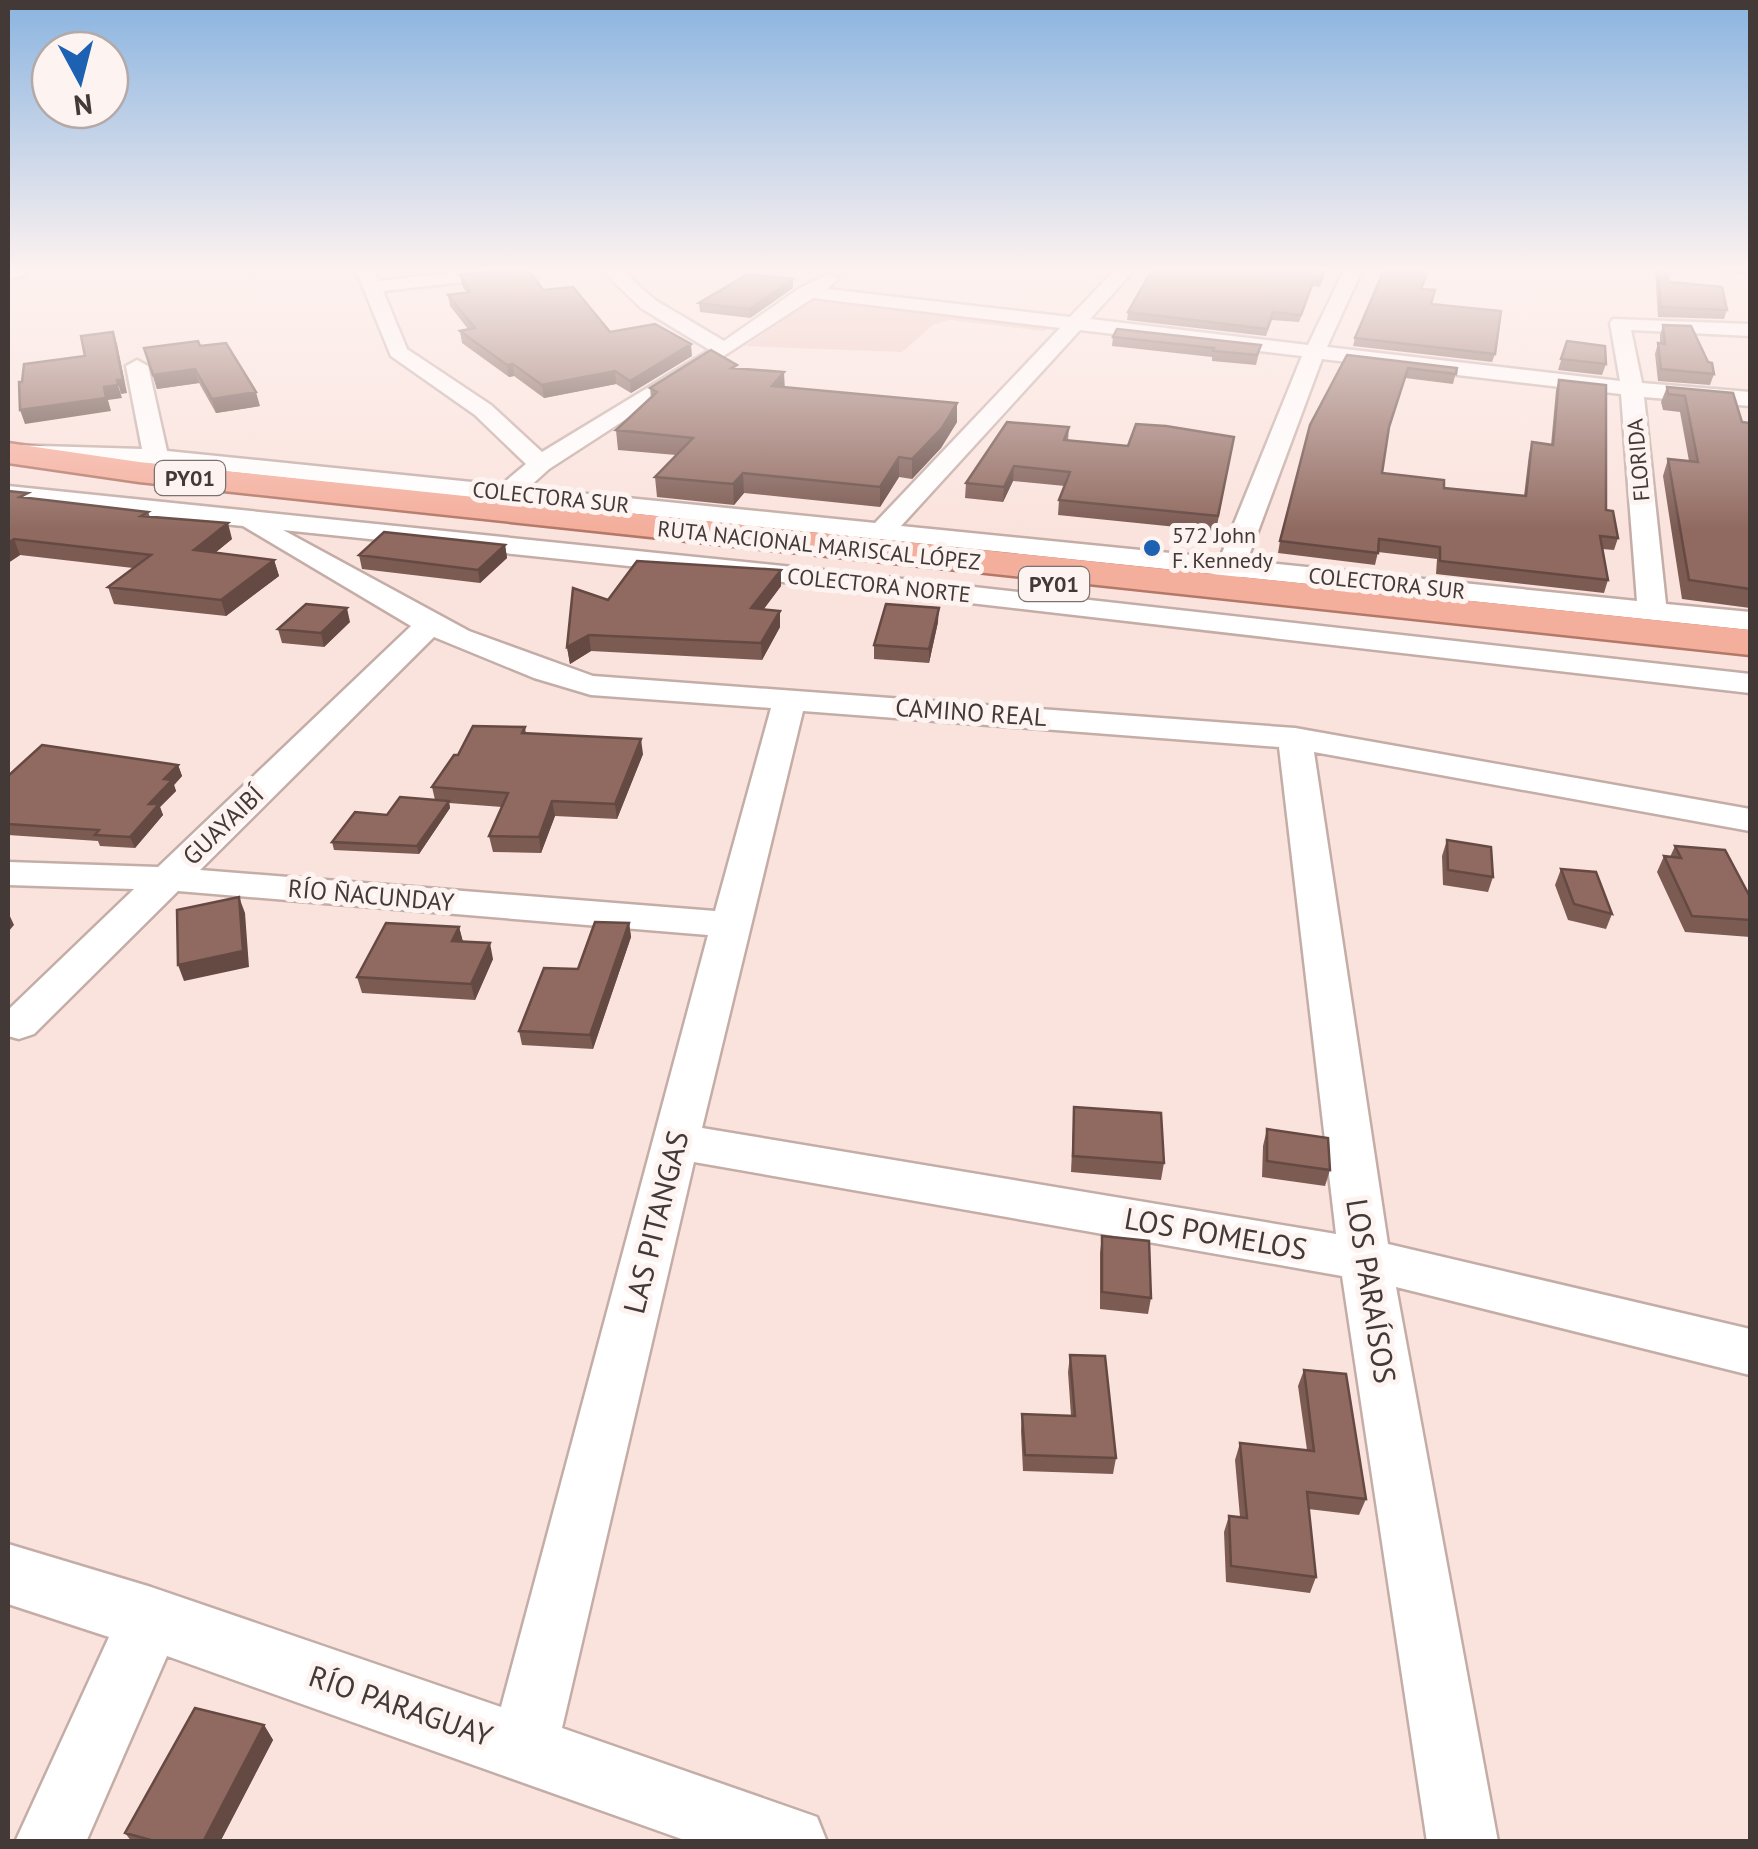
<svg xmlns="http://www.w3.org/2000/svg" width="1758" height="1849" font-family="'PT Sans',sans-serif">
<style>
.green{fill:#ecc5bb}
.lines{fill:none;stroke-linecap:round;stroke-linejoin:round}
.minor-casing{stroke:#c4ada7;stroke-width:5}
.secondary-casing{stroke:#c4ada7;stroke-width:5}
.trunk-casing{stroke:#b47869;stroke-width:5}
.minor{fill:#fff;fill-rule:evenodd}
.secondary{fill:#fff;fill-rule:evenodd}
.trunk{fill:#f4ae9c;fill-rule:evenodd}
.wall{fill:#7c5b53}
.shaded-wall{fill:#654a43}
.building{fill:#906a60;stroke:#654a43;stroke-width:2.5}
.poi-dot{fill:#1d61b2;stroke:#fdf4f1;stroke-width:4}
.labels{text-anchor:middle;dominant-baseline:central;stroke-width:10;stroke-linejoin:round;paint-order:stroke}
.far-street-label{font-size:22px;fill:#433a38;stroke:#fdf4f1}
.shield{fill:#fdf4f1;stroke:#7b7270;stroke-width:2.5}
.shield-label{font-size:22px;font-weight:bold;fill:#433a38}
.far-poi-label{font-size:22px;fill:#433a38;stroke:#fdf4f1;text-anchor:start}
.street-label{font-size:25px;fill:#433a38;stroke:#fdf4f1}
.near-street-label{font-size:30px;fill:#433a38;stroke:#fdf4f1}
</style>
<rect width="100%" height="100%" fill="#fbe3dd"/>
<path class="green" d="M816 298 1053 325 1044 331 950 320 933 325 902 352 745 346Z"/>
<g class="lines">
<defs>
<path id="minor" d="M356 270H374L378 281 476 270H534L525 275 383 291 407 349 491 405 542 452 710 350 641 308 602 270H621L655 300 724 341 800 288 829 274 838 279 827 289 1070 317 1115 270H1134L1090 319 1308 345 1344 270H1362L1327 347 1620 381 1610 323 1613 319 1750 324V336L1631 330 1642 383 1750 392V406L1644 397 1666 604 1750 612V630L1241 577 1232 595H1212L1208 589 1214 574 513 501 496 511 487 508 483 503 486 499 156 464 8 459V445L142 449 126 366 137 360 148 366 167 451 501 485 526 464 475 415 391 356ZM813 298 1060 328 875 523 528 488 549 469ZM1080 330 1302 356 1220 558 901 526ZM1322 359 1621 394 1637 601 1247 561Z
M8 486 831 571 1750 674V693L831 587 283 530 469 631 593 676 1295 728 1750 809V831L1314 752 1388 1244 1750 1329V1375L1396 1287 1498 1842H1427L1342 1276 694 1162 562 1728 817 1817 827 1842H690L167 1656 86 1842H15L109 1637 8 1604V1544L151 1587 501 1707 708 935 178 891 34 1034 19 1039 8 1036V1010L134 889 8 885V862L158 867 411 626 243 526 8 502ZM434 637 534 678 591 695 771 708 715 911 200 870ZM803 711 1279 747 1336 1234 702 1128Z"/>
<path id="secondary" d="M8 270H28L25 275 8 279Z"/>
<path id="trunk" d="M8 443 139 462 1750 630V655L139 482 8 463Z"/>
</defs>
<use href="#minor" class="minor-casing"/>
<use href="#secondary" class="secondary-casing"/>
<use href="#trunk" class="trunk-casing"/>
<use href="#minor" class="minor"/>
<use href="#secondary" class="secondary"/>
<use href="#trunk" class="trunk"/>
</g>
<path class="wall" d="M1152 270H1326L1320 287 1313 286 1299 322 1272 320 1266 336 1127 320 1128 312Z
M1655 270H1664L1670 282 1727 310 1724 319 1658 317Z
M1703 270H1750V275Z
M460 275 543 290 610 332 692 356 631 393 616 384 544 398 514 376 509 377 462 343 460 331 468 329 450 306 448 295 466 292 462 286Z
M793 288 750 318 700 312 699 303Z
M1422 289 1431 304 1495 354 1492 362 1353 346 1355 338Z
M1663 325 1714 374 1710 385 1658 381 1655 354 1658 343 1660 344V335Z
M1113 337 1261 345 1256 365 1212 361V357L1112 346Z
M1567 341 1606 364 1602 375 1558 370Z
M200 346 260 406 216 413 199 383 157 389 144 348Z
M1347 355 1457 368 1453 384 1405 378 1388 433 1382 473 1444 488 1524 496 1529 454 1532 442 1551 445 1556 390 1559 380 1606 510 1618 538 1614 550 1602 549 1608 580 1604 593 1436 574 1437 559 1378 552 1375 565 1278 553 1280 541Z
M737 369 784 372V388L957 403V422L941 448 912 479 899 477 880 507 744 493 734 505 657 497 655 477 676 455 618 450 616 430 651 398 650 388Z
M1667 387 1742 422 1750 423V608L1682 599 1663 476 1668 459 1689 461 1680 412 1663 410 1661 402Z
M1069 427 1068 441 1128 446 1234 437 1216 531 1058 515 1059 500 1065 486 1013 481 1003 502 965 498 966 483Z
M8 491 30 499 148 512 150 517 232 539 216 552 274 560 279 576 226 616 114 604 108 587 133 568 20 555 8 563Z
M505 545 507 558 480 583 362 569 359 555Z
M781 570V586L764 609 780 627 762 660 591 651 570 664 567 647 608 600Z
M350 622 324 647 282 643 278 629Z
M938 622 929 663 874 659V645Z
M525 727 526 733 643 754 617 819 555 816 541 853 493 852 489 836 502 807 449 803 450 808 419 854 334 850 332 842 435 800 432 787 458 755Z
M178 765 182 776 174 785 176 791 160 807 163 815 135 848 100 846 98 841 8 835V776Z
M1447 840 1493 877 1488 892 1443 885 1442 856Z
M1675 846 1750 897V937L1685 932 1657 872 1664 856 1670 857Z
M1561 869 1612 914 1606 929 1568 920 1555 885Z
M629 923 631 937 593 1049 522 1045 519 1031 578 969Z
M459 927 463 942 493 959 475 1000 362 993 357 977Z
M1074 1107 1164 1163 1161 1180 1071 1172Z
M1267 1129 1330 1170 1325 1186 1262 1177 1263 1146Z
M1102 1236 1151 1298 1148 1314 1100 1309V1253Z
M1070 1355 1116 1458 1113 1474 1023 1471 1021 1431 1022 1414 1071 1416 1068 1372Z
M1304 1370 1366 1499 1359 1515 1308 1509 1316 1577 1310 1593 1226 1582 1224 1532 1229 1516 1240 1517 1235 1460 1240 1443 1307 1450 1298 1386Z
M264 1725 273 1740 220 1842H132L125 1833Z"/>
<path class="shaded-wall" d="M793 279V288L750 318 749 309Z
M113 332 117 344 127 393 121 394 117 380Z
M691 344 692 356 631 393 630 381Z
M513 364 514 376 509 377 507 365Z
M195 369 199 383 157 389 153 375Z
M615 371 616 384 544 398 542 385Z
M784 372 785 391 772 386Z
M118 385 122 398 108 400 111 411 25 424 20 410 104 387Z
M256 392 260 406 216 413 212 399Z
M957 403V422L941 448 912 479V459Z
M899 457V477L880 507V487Z
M1014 466 1013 481 1003 502 1004 487Z
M743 473 744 493 734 505 733 484Z
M228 523 232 539 199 566 194 550Z
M14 539 20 555 8 563V543Z
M505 545 507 558 480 583 478 570Z
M274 560 279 576 226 616 221 600Z
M781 570V586L752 624 751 608Z
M347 608 350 622 324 647 321 633Z
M939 608 938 622 929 663V649Z
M780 611V627L762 660 761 643Z
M589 635 591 651 570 664 567 647Z
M641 739 643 754 617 819 615 804Z
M178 765 182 776 174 785 176 791 160 807 163 815 135 848 130 837 164 779Z
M449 801 450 808 419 854 417 846Z
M552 801 555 816 541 853 539 837Z
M239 897 245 913 249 967 184 981 178 965Z
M8 912 14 925 8 932Z
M629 923 631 937 593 1049 590 1035Z
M459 927 463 942 452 941Z
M490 943 493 959 475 1000 471 984Z
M264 1725 273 1740 220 1842H203Z"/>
<path class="building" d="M500 270H529L543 290 573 287 610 332 655 324 691 344 630 381 615 371 542 385 513 364 507 365 460 331 475 328 448 295 470 292 460 275Z
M1152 270H1325L1321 280 1314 279 1301 315 1273 312 1267 329 1128 312Z
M1384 270H1428L1421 289 1435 290 1431 304 1501 311 1495 354 1355 338Z
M1658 270H1664L1670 282 1722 287 1727 310 1661 307Z
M748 274 793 279 749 309 699 303Z
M1663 325 1691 326 1708 362 1712 363 1714 374 1661 369 1658 343 1665 344Z
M1117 329 1261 345 1257 355 1213 351 1214 348 1113 337Z
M113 332 123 380H117L118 385 104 387 106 398 20 410 19 382H22L24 364 85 356 81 336Z
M198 341 200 346 226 343 256 392 212 399 195 369 153 375 144 348Z
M1567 341 1605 346 1606 364 1561 359Z
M711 350 737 365 732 368 784 372 772 386 957 403 942 428 912 459 899 457 880 487 743 473 733 484 655 477 693 438 616 430 657 392 650 388Z
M1347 355 1457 368 1456 374 1408 368 1389 427 1382 473 1444 480V488L1526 496 1532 442 1553 445 1559 380 1606 385V510L1613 511 1618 538 1600 536 1608 580 1440 561V547L1379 539 1378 553 1280 541 1310 425Z
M1667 387 1733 393 1742 422 1750 423V589L1689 580 1668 459 1698 462 1685 396 1668 394Z
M1007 422 1069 427 1064 440 1128 446 1136 424 1166 426 1234 437 1218 516 1059 500 1070 472 1014 466 1004 487 966 483Z
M8 491 28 493 20 497 148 512 141 516 228 523 194 550 274 560 221 600 108 587 151 555 14 539 8 543Z
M384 532 505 545 478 570 359 555Z
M637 561 781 570 751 608 780 611 761 643 589 635 567 647 573 588 608 600Z
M306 604 347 608 321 633 278 629Z
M886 604 939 608 929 649 874 645Z
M473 726 525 727 522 733 641 739 615 804 552 801 539 837 489 836 508 793 432 787 454 755H458Z
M42 745 178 765 164 779 172 780 149 804H159L130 837 95 835 99 830 8 824V776Z
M400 797 449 801 417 846 332 842 355 812 387 815Z
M1447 840 1491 847 1493 877 1448 870Z
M1675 846 1725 850 1750 897V920L1692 916 1664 856 1681 858Z
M1561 869 1596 872 1612 914 1574 904Z
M239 897 243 951 178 965 177 910Z
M595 922 629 923 590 1035 519 1031 544 968 578 969Z
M386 923 459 927 452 941 490 943 471 984 357 977Z
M1074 1107 1161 1113 1164 1163 1073 1156Z
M1267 1129 1328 1138 1330 1170 1267 1161Z
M1102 1236 1149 1241 1151 1298 1102 1292Z
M1070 1355 1105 1356 1116 1458 1025 1455 1022 1414 1075 1416Z
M1304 1370 1346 1374 1366 1499 1307 1492 1316 1577 1231 1566 1229 1516 1247 1518 1240 1443 1314 1451Z
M195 1708 264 1725 203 1842H158L125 1833Z"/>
<linearGradient id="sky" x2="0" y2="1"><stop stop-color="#8ab4e0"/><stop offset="0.51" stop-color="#fdf2f0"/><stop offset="1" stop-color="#fdf2f0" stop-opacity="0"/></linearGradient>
<rect width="1758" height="529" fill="url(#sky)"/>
<circle class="poi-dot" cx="1152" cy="548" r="10"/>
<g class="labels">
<g class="far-street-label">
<text transform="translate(1638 460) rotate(-95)">FLORIDA</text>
<text transform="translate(551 497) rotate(6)">COLECTORA SUR</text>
<text transform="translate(819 545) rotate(6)">RUTA NACIONAL MARISCAL LÓPEZ</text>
<text transform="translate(1387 583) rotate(6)">COLECTORA SUR</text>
<text transform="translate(879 585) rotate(6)">COLECTORA NORTE</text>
</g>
<g class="shield">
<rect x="155" y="461" width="70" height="34" rx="8"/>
<rect x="1019" y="567" width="70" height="34" rx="8"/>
</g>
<g class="shield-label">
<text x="190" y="478">PY01</text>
<text x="1054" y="584">PY01</text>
</g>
<g class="far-poi-label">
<text x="1172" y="535">572 John<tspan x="1172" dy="25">F. Kennedy</tspan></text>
</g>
<g class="street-label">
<text transform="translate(971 712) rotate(4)">CAMINO REAL</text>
<text transform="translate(223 825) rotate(-44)">GUAYAIBÍ</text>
<text transform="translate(371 895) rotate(5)">RÍO ÑACUNDAY</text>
</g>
<g class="near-street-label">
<text transform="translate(655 1222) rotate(-76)">LAS PITANGAS</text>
<text transform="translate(1216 1233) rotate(10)">LOS POMELOS</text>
<text transform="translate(1372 1291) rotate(81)">LOS PARAÍSOS</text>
<text transform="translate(401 1705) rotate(19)">RÍO PARAGUAY</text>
</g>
</g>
<rect width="1758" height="1849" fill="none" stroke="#433a38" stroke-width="20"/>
<g transform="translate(80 80) rotate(173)"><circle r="48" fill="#fdf4f1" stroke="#b3aaa7" stroke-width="2.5"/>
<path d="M0-8L18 38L0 25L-18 38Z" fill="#1d61b2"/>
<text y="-15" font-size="28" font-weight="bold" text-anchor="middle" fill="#433a38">N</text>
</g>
</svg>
